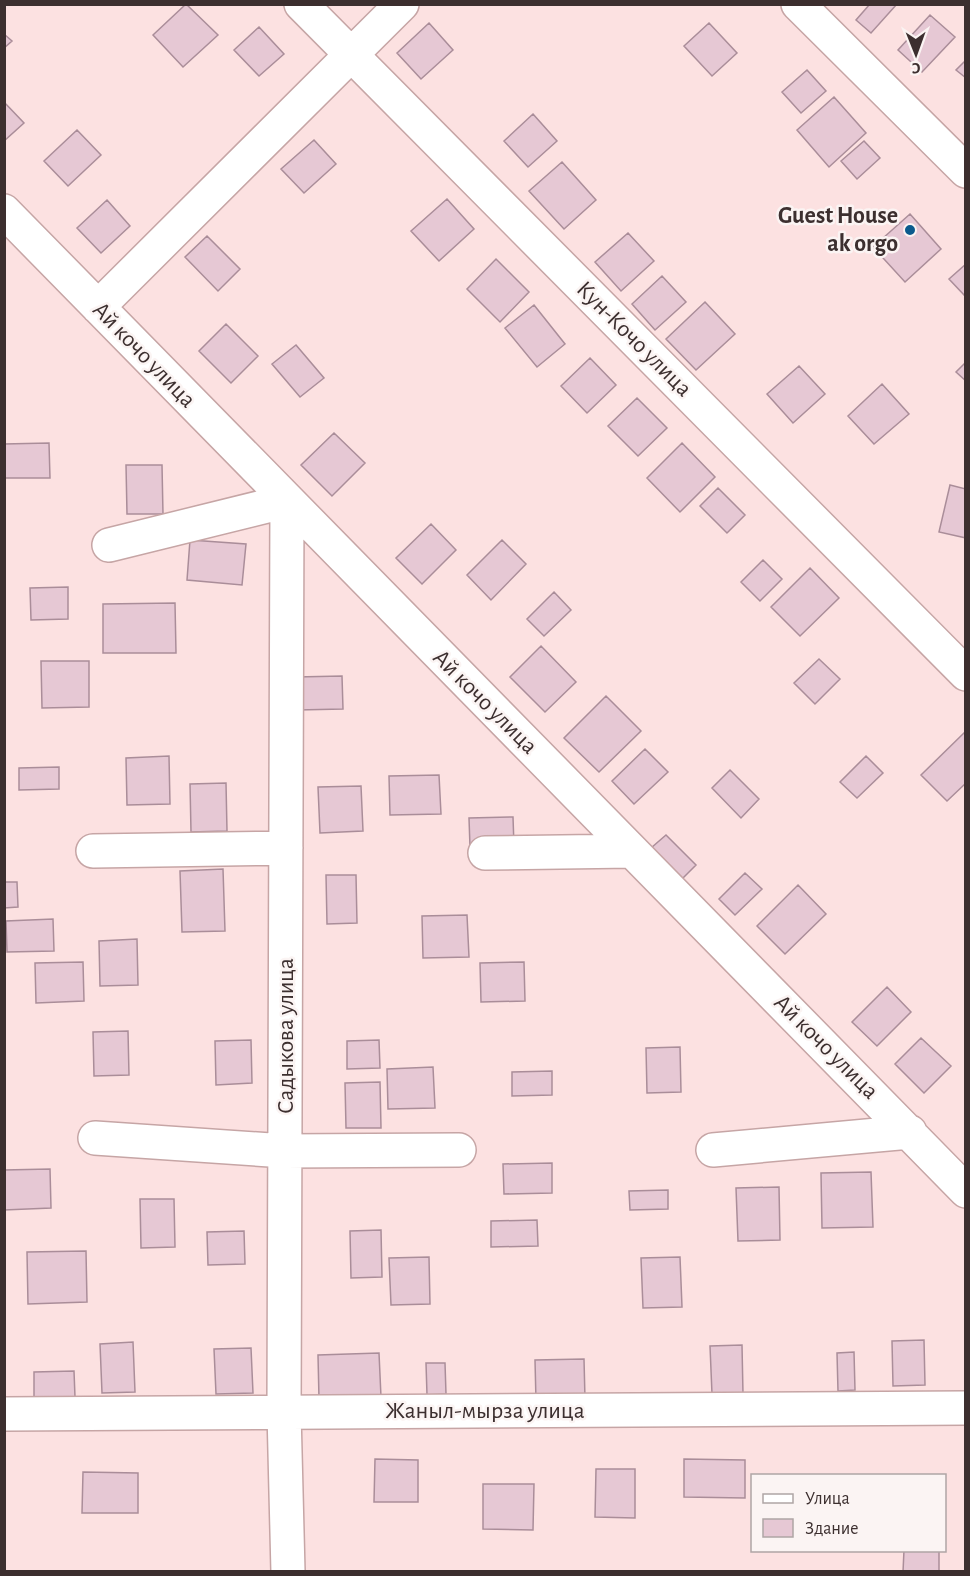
<svg xmlns="http://www.w3.org/2000/svg" width="970" height="1576" font-family="'Alegreya Sans',sans-serif">
<style>
.building{fill:#e6c8d4;stroke:#aa8d99;stroke-width:1.5}
.lines{fill:none;stroke-linecap:round;stroke-linejoin:round}
.street-casing{stroke:#c6a5a5;stroke-width:36}
.street{stroke:#fff;stroke-width:33}
.poi-dot{fill:#0a5a8d;stroke:#fbf4f3;stroke-width:2}
.labels{text-anchor:middle;dominant-baseline:central;stroke-width:5;stroke-linejoin:round;paint-order:stroke}
.poi-label{font-size:24px;font-weight:bold;fill:#3c2f2f;stroke:#fbf4f3;text-anchor:end}
.street-label{font-size:24px;fill:#3c2f2f;stroke:#fbf4f3}
</style>
<rect width="100%" height="100%" fill="#fce1e1"/>
<path class="building" d="M186 4 218 35 183 67 153 35Z
M870 4H897L871 33 856 20Z
M930 15 955 37 922 72 898 50Z
M429 23 453 50 421 79 397 53Z
M709 23 737 53 712 76 684 46Z
M259 27 284 54 259 76 234 50Z
M4 34 12 41 4 48Z
M966 60V78L956 70Z
M807 70 826 91 801 113 782 92Z
M834 97 866 133 829 167 797 130Z
M4 102 24 123 4 141Z
M533 114 557 141 528 167 504 141Z
M77 130 101 155 68 186 44 161Z
M314 140 336 164 304 193 281 169Z
M864 141 880 158 857 179 841 161Z
M562 162 596 200 564 229 529 191Z
M447 199 474 229 439 261 411 231Z
M107 200 130 226 101 253 77 228Z
M910 214 941 249 905 282 873 247Z
M628 233 654 261 621 291 595 262Z
M207 236 240 269 218 291 185 257Z
M496 259 529 292 500 322 467 289Z
M966 264V297L949 279Z
M662 276 686 302 655 330 632 304Z
M705 302 735 334 696 370 666 339Z
M534 305 565 344 537 367 505 328Z
M226 324 258 356 231 383 199 351Z
M296 345 324 378 300 397 272 364Z
M590 358 616 385 587 413 561 386Z
M966 362V381L956 372Z
M799 366 825 394 793 423 767 394Z
M882 384 909 414 874 444 848 416Z
M637 398 667 428 638 456 608 426Z
M334 433 365 463 332 496 301 465Z
M49 443 50 478H4V444Z
M682 443 715 477 680 512 647 478Z
M126 465H162L163 514H127Z
M950 485 966 489V538L939 532Z
M718 488 745 515 727 533 700 506Z
M431 524 456 550 422 584 396 558Z
M190 540 246 544 242 585 187 580Z
M502 540 526 564 491 600 467 575Z
M763 560 782 579 760 601 741 582Z
M810 568 839 598 800 636 771 607Z
M68 587V619L31 620 30 588Z
M554 592 571 610 544 636 527 619Z
M175 603 176 653H103V604Z
M541 646 576 682 545 712 510 677Z
M819 659 840 679 815 704 794 683Z
M41 661H89V707L42 708Z
M342 676 343 709 297 710 296 677Z
M606 696 641 731 599 772 564 738Z
M966 731V783L947 801 921 775Z
M645 749 668 772 634 804 612 781Z
M169 756 170 804 127 805 126 758Z
M866 756 883 773 857 798 840 782Z
M59 767V789L19 790V768Z
M730 770 759 799 741 818 712 788Z
M439 775 441 814 390 815 389 776Z
M226 783 227 831 191 832 190 784Z
M361 786 363 831 320 833 318 787Z
M513 817 514 846 470 847 469 818Z
M666 835 696 865 682 879 651 848Z
M223 869 225 931 182 932 180 871Z
M745 873 762 889 735 915 719 899Z
M326 875H356L357 923 327 924Z
M4 882H17L18 907 4 908Z
M798 885 826 914 785 954 757 926Z
M467 915 469 957 423 958 422 916Z
M53 919 54 951 7 952 6 921Z
M137 939 138 985 100 986 99 941Z
M83 962 84 1001 36 1003 35 963Z
M524 962 525 1001 481 1002 480 963Z
M887 987 911 1012 877 1046 852 1022Z
M128 1031 129 1075 94 1076 93 1032Z
M921 1038 951 1066 924 1093 895 1064Z
M251 1040 252 1083 216 1085 215 1041Z
M379 1040 380 1068 347 1069V1041Z
M680 1047 681 1092 647 1093 646 1048Z
M433 1067 435 1108 388 1109 387 1069Z
M552 1071V1095L512 1096V1072Z
M380 1082 381 1128H346L345 1083Z
M552 1163V1193L504 1194 503 1164Z
M50 1169 51 1208 4 1210V1170Z
M871 1172 873 1227 822 1228 821 1173Z
M779 1187 780 1240 738 1241 736 1188Z
M668 1190V1209L630 1210 629 1191Z
M140 1199H174L175 1247 141 1248Z
M537 1220 538 1246 491 1247V1221Z
M381 1230 382 1277 351 1278 350 1231Z
M244 1231 245 1264 208 1265 207 1232Z
M86 1251 87 1302 28 1304 27 1252Z
M429 1257 430 1304 391 1305 389 1258Z
M680 1257 682 1307 643 1308 641 1258Z
M924 1340 925 1385 893 1386 892 1341Z
M133 1342 135 1392 102 1393 100 1344Z
M742 1345 743 1394H712L710 1346Z
M251 1348 253 1393 216 1394 214 1349Z
M854 1352 855 1390 838 1391 837 1353Z
M379 1353 381 1397 319 1399 318 1355Z
M584 1359 585 1399 536 1401 535 1360Z
M426 1363H445L446 1394 427 1395Z
M74 1371 75 1397 34 1398V1372Z
M375 1459 418 1460V1502H374Z
M684 1459 745 1460V1498L684 1497Z
M596 1469H635V1518L595 1517Z
M83 1472 138 1473V1513H82Z
M483 1484H534L533 1530 483 1529Z
M904 1550H939V1572H903Z"/>
<g class="lines">
<defs>
<path id="street" d="M301 4 966 674
M798 4 966 171
M4 211 966 1191
M98 307 402 4
M109 545 287 501 284 1412 288 1572
M93 851 286 848
M485 853 632 851
M95 1138 285 1151 459 1150
M713 1150 910 1132
M4 1414 966 1408"/>
</defs>
<use href="#street" class="street-casing"/>
<use href="#street" class="street"/>
</g>
<circle class="poi-dot" cx="910" cy="230" r="6"/>
<g class="labels">
<g class="poi-label">
<text x="898" y="216">Guest House<tspan x="898" dy="28">ak orgo</tspan></text>
</g>
<g class="street-label">
<text transform="translate(634 339) rotate(45)">Кун-Кочо улица</text>
<text transform="translate(144 355) rotate(46)">Ай кочо улица</text>
<text transform="translate(485 702) rotate(45)">Ай кочо улица</text>
<text transform="translate(286 1036) rotate(-90)">Садыкова улица</text>
<text transform="translate(826 1047) rotate(45)">Ай кочо улица</text>
<text x="485" y="1411">Жаныл-мырза улица</text>
</g>
</g>
<rect width="970" height="1576" fill="none" stroke="#3c2f2f" stroke-width="12"/>
<rect x="751" y="1474" width="195" height="78" fill="#fbf4f3" stroke="#afa5a5" stroke-width="1.5"/>
<rect x="763" y="1494" width="30" height="9" fill="#ffffff" stroke="#afa5a5" stroke-width="1.5"/>
<text x="805" y="1504" font-size="18" fill="#3c2f2f">Улица</text>
<rect x="763" y="1519" width="30" height="18" fill="#e6c8d4" stroke="#afa5a5" stroke-width="1.5"/>
<text x="805" y="1534" font-size="18" fill="#3c2f2f">Здание</text>
<g transform="translate(916 54) rotate(179)" stroke="#fbf4f3" stroke-width="4.5" paint-order="stroke">
<path d="M0-4.5L10 22L0 15L-10 22Z" fill="#3c2f2f"/>
<text y="-9" font-size="16" font-weight="bold" text-anchor="middle" fill="#3c2f2f">С</text>
</g>
</svg>
